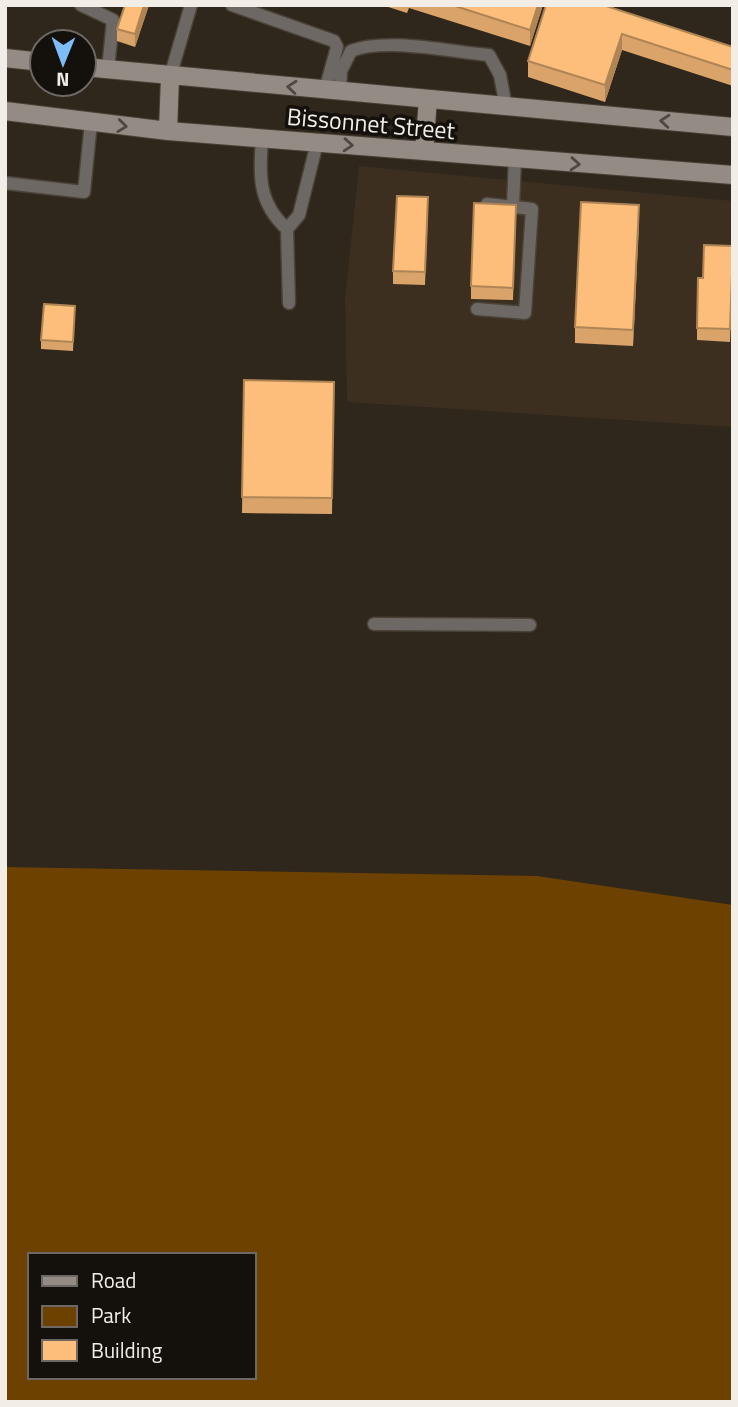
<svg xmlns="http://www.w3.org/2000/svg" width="738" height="1407" font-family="'Titillium Web',sans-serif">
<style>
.built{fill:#3c2f20}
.green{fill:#6d4100;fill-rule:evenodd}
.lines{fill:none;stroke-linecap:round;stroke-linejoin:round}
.service-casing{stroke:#4a4238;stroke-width:15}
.secondary-casing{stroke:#4a4238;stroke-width:20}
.service{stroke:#6d6863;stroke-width:12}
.secondary{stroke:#948c84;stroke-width:18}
.wall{fill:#d9a369}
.shaded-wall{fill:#b08555}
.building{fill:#fcbe7a;stroke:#b08555;stroke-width:2}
.oneway{stroke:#4e4842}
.labels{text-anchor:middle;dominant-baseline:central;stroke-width:7;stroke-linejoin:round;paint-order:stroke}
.street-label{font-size:24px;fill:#f3ede7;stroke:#14100c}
</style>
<rect width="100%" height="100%" fill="#2f261c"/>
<path class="built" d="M359 166 733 201V427L347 402 345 298Z"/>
<path class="green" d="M5 867 537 876 733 905V1402H5ZM30 1255H254V1377H30Z"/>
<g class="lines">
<defs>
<path id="service" d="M81 5 113 20 108 69
M232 5 334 41 337 47 325 90
M170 77 191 5
M340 92 341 71 351 51C386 37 451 52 489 55L500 75 506 107
M262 139C259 175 258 203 287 229L299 215 317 143
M5 183 84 192 91 122
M513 206 515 159
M287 229 289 303
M477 309 525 313 532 209 487 204
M374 624 530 625"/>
<path id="secondary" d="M5 58 42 62
M84 67 733 127
M5 111 168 131 733 175
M168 131 170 77
M424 151 428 99"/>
</defs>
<use href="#service" class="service-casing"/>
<use href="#secondary" class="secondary-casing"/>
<use href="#service" class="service"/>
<use href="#secondary" class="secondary"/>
</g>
<path class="wall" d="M149 5 135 47 117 41V29Z
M382 5H543L530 46 409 8 407 13Z
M546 5 733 47V86L622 50 605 102 528 77V61Z
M428 210 425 285 393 284V271Z
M516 218 513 300 471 299V286Z
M639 221 633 346 575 343V327Z
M733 246 730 342 697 340V328L703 278Z
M75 306 73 351 41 349V340Z
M244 380 334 382 332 514 242 513Z"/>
<path class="shaded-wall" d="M144 5H149L135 47V34Z
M538 5H543L530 46V30Z
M622 34V50L605 102V85Z
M639 205V221L633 346V330Z"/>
<path class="building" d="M125 5H144L135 34 117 29Z
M452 5H538L530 30Z
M546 5H603L733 47V70L622 34 605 85 528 61Z
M397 196 428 197 425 272 393 271Z
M581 202 639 205 633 330 575 327Z
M474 203 516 205 513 288 471 286Z
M704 245 733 246 730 329 697 328 698 278H703Z
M44 304 75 306 73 342 41 340Z
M244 380 334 382 332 498 242 497Z"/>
<defs><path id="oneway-chevron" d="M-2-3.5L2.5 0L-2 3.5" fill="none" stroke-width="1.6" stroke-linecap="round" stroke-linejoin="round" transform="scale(1.75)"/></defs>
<g class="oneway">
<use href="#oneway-chevron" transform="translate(292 87) rotate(-175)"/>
<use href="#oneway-chevron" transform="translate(665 121) rotate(-175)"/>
<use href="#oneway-chevron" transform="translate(122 126) rotate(7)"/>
<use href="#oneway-chevron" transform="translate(348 145) rotate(4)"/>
<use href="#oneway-chevron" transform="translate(575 164) rotate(4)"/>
</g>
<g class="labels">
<g class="street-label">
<text transform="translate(371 123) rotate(5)">Bissonnet Street</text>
</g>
</g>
<rect width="738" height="1407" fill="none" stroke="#f3ede7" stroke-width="14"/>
<rect x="28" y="1253" width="228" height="126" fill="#14100c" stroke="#6d6864" stroke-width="2"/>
<rect x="42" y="1276" width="35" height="10" fill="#948c84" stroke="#6d6864" stroke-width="2"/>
<text x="91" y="1288" font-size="21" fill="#f3ede7">Road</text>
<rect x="42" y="1306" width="35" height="21" fill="#6d4100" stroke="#6d6864" stroke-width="2"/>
<text x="91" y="1323" font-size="21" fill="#f3ede7">Park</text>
<rect x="42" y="1340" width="35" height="21" fill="#fcbe7a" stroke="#6d6864" stroke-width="2"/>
<text x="91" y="1358" font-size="21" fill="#f3ede7">Building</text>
<g transform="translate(63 63) rotate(181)"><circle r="33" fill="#14100c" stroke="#6d6864" stroke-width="2"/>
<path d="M0-5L12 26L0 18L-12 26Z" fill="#7ebdf9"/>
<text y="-10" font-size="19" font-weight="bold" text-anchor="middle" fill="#f3ede7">N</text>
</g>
</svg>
